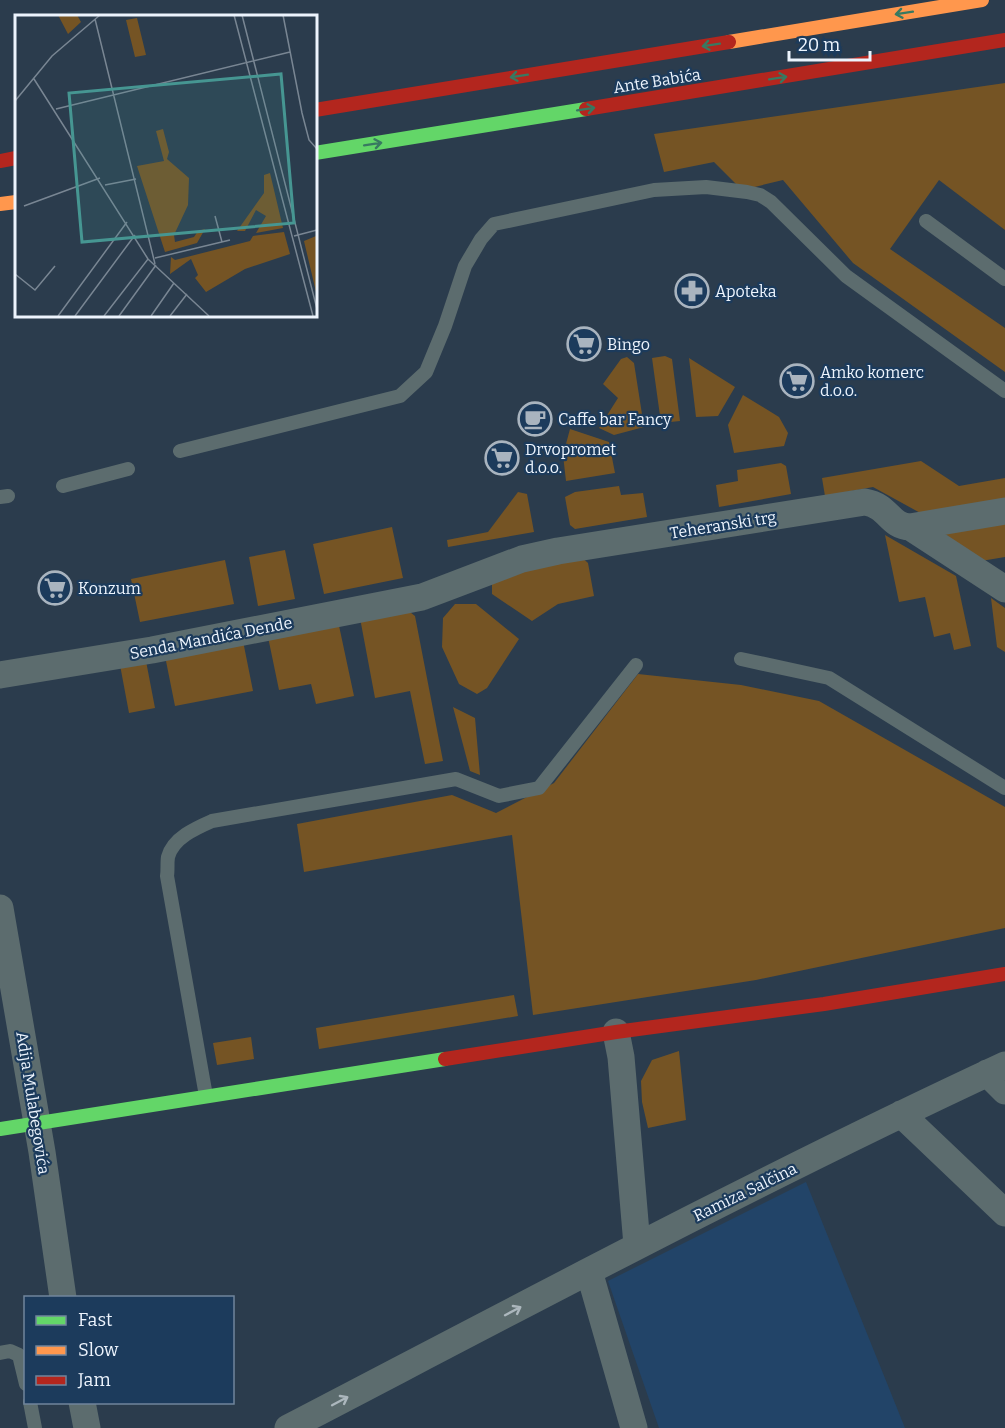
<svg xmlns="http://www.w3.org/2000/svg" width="1005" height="1428" font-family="Bitter,serif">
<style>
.built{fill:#224468}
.green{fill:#755424}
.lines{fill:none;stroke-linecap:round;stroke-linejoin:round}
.lane{stroke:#5c6c6e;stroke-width:14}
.street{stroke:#5c6c6e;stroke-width:27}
.fast{stroke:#63d668;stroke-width:14}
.slow{stroke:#ff974d;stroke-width:14}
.jam{stroke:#b3261e;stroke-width:14}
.oneway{stroke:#387961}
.oneway2{stroke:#acb7bd}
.labels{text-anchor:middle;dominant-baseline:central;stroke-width:4.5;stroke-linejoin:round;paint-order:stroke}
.street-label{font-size:16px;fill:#edf4fd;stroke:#1c3b5c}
.poi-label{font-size:16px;fill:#edf4fd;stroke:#1c3b5c;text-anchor:start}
.inset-road{fill:none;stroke:#798693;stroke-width:1.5}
.view{fill:#469692;fill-opacity:0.15;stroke:#469692;stroke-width:3}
.inset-edge{fill:none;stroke:#edf4fd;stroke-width:3}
</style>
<rect width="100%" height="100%" fill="#2b3c4d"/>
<path class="built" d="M806 1182 905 1428H659L608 1281Z"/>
<path class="green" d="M1005 83V230L939 180 890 249 1005 328V372L853 263 783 180 742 190 714 162 664 172 654 134Z
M665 356 672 359 680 421 661 423 652 358Z
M627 357 634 363 644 427 614 435 599 428 618 398 603 384 621 359Z
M689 358 735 387 718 416 696 417Z
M743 395 779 417 788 433 784 446 734 453 728 425Z
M570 429 609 442 615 473 566 481 563 455Z
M921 461 959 486 1005 478V501L924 515 873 487 825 496 822 478Z
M781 463 786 466 791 494 719 507 716 485 738 481 737 470Z
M619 486 621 495 643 493 647 517 575 529 570 525 565 497 575 492Z
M518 492 527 494 534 532 448 547 447 540 488 532Z
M1005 520V557L981 561 941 531Z
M392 527 403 578 324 594 313 544Z
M885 535 956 576 971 646 954 650 950 633 934 637 925 597 899 602Z
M285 550 295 599 258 606 249 557Z
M579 555 588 563 594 596 558 604 532 621 492 594V583L520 570Z
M225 560 234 604 140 622 131 579Z
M991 598 1005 608V652L997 647Z
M455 604H476L519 639 487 688 477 694 459 684 442 647 443 618Z
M406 609 415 616 443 761 425 764 410 691 375 698 360 618Z
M338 621 354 696 316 704 311 684 279 690 268 637Z
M243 641 253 691 175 706 165 656Z
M146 661 155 708 129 713 120 665Z
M638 674 741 685 819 701 1005 807V928L756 980 533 1015 512 835 304 872 297 824 452 795 496 813 554 783Z
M453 707 475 718 480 775 470 771Z
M514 995 518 1016 319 1049 316 1028Z
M251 1037 254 1059 217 1065 213 1043Z
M679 1051 686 1120 648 1128 642 1102 641 1081 652 1060Z"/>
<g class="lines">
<path class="lane" d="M926 221 1005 279
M180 451 400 396 426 372 445 326 465 266 481 239 494 224 654 190 706 187 747 192 760 195 771 202 846 276 1005 391
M63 486 128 469
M0 497 8 496
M741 659 829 678 1005 788
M206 1096 167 876C168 870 167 863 168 857 173 838 196 828 212 821L456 779 499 796 539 788 636 665
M0 1353 10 1351 19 1355 26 1384
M30 1402 35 1428"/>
<path class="street" d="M910 527 1005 511
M0 675 152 650 422 597 522 559 558 551 865 502C889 506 889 526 910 527L1005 589
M0 908 42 1152 63 1298
M616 1032 621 1057 637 1245
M987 1073 1005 1091
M901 1114 1005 1213
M589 1271 634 1428
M82 1402 87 1428
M288 1428C526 1304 762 1178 1005 1065"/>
<path class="fast" d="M315 153 586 109
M0 1129 445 1059"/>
<path class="slow" d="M729 42 982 0
M0 204 16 202"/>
<path class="jam" d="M586 109 1005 40
M315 110 729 42
M0 161 16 158
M445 1059 616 1032 824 1004 1005 974"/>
</g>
<defs><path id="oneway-shaft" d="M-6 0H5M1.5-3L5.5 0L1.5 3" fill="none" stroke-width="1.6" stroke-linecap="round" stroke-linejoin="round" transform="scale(1.5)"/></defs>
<g class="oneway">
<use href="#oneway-shaft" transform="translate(904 13) rotate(171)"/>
<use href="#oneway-shaft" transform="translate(711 45) rotate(171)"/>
<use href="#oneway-shaft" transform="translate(519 76) rotate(171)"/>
<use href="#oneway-shaft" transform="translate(778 78) rotate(-9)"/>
<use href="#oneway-shaft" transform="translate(586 109) rotate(-9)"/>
<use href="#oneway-shaft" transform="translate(373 144) rotate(-9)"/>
</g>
<g class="oneway2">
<use href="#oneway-shaft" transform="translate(513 1311) rotate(-28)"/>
<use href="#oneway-shaft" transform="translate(340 1401) rotate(-28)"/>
</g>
<defs>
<symbol id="pharmacy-ring" viewBox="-11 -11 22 22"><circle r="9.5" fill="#1c3b5c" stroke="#a9b4bf" stroke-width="1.5"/><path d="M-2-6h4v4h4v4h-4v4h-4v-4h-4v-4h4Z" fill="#a9b4bf"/></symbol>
<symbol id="supermarket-ring" viewBox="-11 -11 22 22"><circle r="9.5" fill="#1c3b5c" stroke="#a9b4bf" stroke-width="1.5"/><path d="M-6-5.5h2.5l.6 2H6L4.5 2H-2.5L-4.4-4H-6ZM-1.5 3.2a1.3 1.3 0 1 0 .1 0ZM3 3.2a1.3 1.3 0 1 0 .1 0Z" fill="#a9b4bf"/></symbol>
<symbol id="cafe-ring" viewBox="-11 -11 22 22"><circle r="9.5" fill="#1c3b5c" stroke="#a9b4bf" stroke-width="1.5"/><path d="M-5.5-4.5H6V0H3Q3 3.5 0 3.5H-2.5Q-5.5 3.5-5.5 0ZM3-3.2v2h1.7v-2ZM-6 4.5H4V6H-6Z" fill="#a9b4bf"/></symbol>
</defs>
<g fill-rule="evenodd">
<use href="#pharmacy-ring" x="673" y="272" width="38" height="38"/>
<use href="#supermarket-ring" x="565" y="325" width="38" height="38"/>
<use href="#supermarket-ring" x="778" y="362" width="38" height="38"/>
<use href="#cafe-ring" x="516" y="400" width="38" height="38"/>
<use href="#supermarket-ring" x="483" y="439" width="38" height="38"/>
<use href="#supermarket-ring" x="36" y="569" width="38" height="38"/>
</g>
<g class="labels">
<g class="street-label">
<text transform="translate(657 81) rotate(-9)">Ante Babića</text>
<text transform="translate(723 525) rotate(-9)">Teheranski trg</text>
<text transform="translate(211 638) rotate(-11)">Senda Mandića Dende</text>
<text transform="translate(33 1103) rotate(81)">Adija Mulabegovića</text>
<text transform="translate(745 1192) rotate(-26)">Ramiza Salčina</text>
</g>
<g class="poi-label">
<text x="715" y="291">Apoteka</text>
<text x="607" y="344">Bingo</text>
<text x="820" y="372">Amko komerc<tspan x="820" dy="18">d.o.o.</tspan></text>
<text x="558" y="419">Caffe bar Fancy</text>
<text x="525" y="449">Drvopromet<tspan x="525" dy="18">d.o.o.</tspan></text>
<text x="78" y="588">Konzum</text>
</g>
</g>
<g transform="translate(15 15)">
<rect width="302" height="302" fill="#2b3c4d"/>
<path d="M43 0H62L66 7 53 19ZM122 3 131 40 120 42 111 5ZM148 114 154 137 152 144 174 163 173 190 159 220 160 227 179 222 183 216 190 214 182 228 150 237 122 151 149 146 141 116ZM255 158 268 213 241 218 251 201 241 195 230 216H222L249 178V160ZM269 217 275 239 230 254 191 277 180 263 183 260 176 244 155 259 156 242 160 245 235 226 238 221ZM301 221H302L301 277 289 226Z" fill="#755424"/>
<path class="inset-road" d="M219 0 298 301M227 0 302 294M268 0 287 98 294 125 302 134M80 4 140 249M19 64 133 244M0 86 37 41 85 0M41 94 275 37M90 170 121 164M9 191 85 163M200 201 207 227M279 221 302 215M140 243 215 225M0 259 20 275 40 251M43 301 112 207M60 301 120 220M89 301 133 244 194 301M104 301 141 250M136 301 159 268M155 301 172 279"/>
<path class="view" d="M266 59 279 208 67 227 54 78Z"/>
<rect width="302" height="302" class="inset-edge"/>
</g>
<rect x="24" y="1296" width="210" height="108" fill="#1c3b5c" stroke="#70859c" stroke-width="1.5"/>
<rect x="36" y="1316" width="30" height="9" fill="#63d668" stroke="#70859c" stroke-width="1.5"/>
<text x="78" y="1326" font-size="18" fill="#edf4fd">Fast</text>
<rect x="36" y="1346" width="30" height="9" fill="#ff974d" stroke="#70859c" stroke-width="1.5"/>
<text x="78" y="1356" font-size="18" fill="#edf4fd">Slow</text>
<rect x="36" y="1376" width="30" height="9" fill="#b3261e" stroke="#70859c" stroke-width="1.5"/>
<text x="78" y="1386" font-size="18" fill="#edf4fd">Jam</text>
<path d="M789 51v9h81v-9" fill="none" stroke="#edf4fd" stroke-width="3"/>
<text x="798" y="51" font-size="18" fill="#edf4fd" stroke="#1c3b5c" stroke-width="4.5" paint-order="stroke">20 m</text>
</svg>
